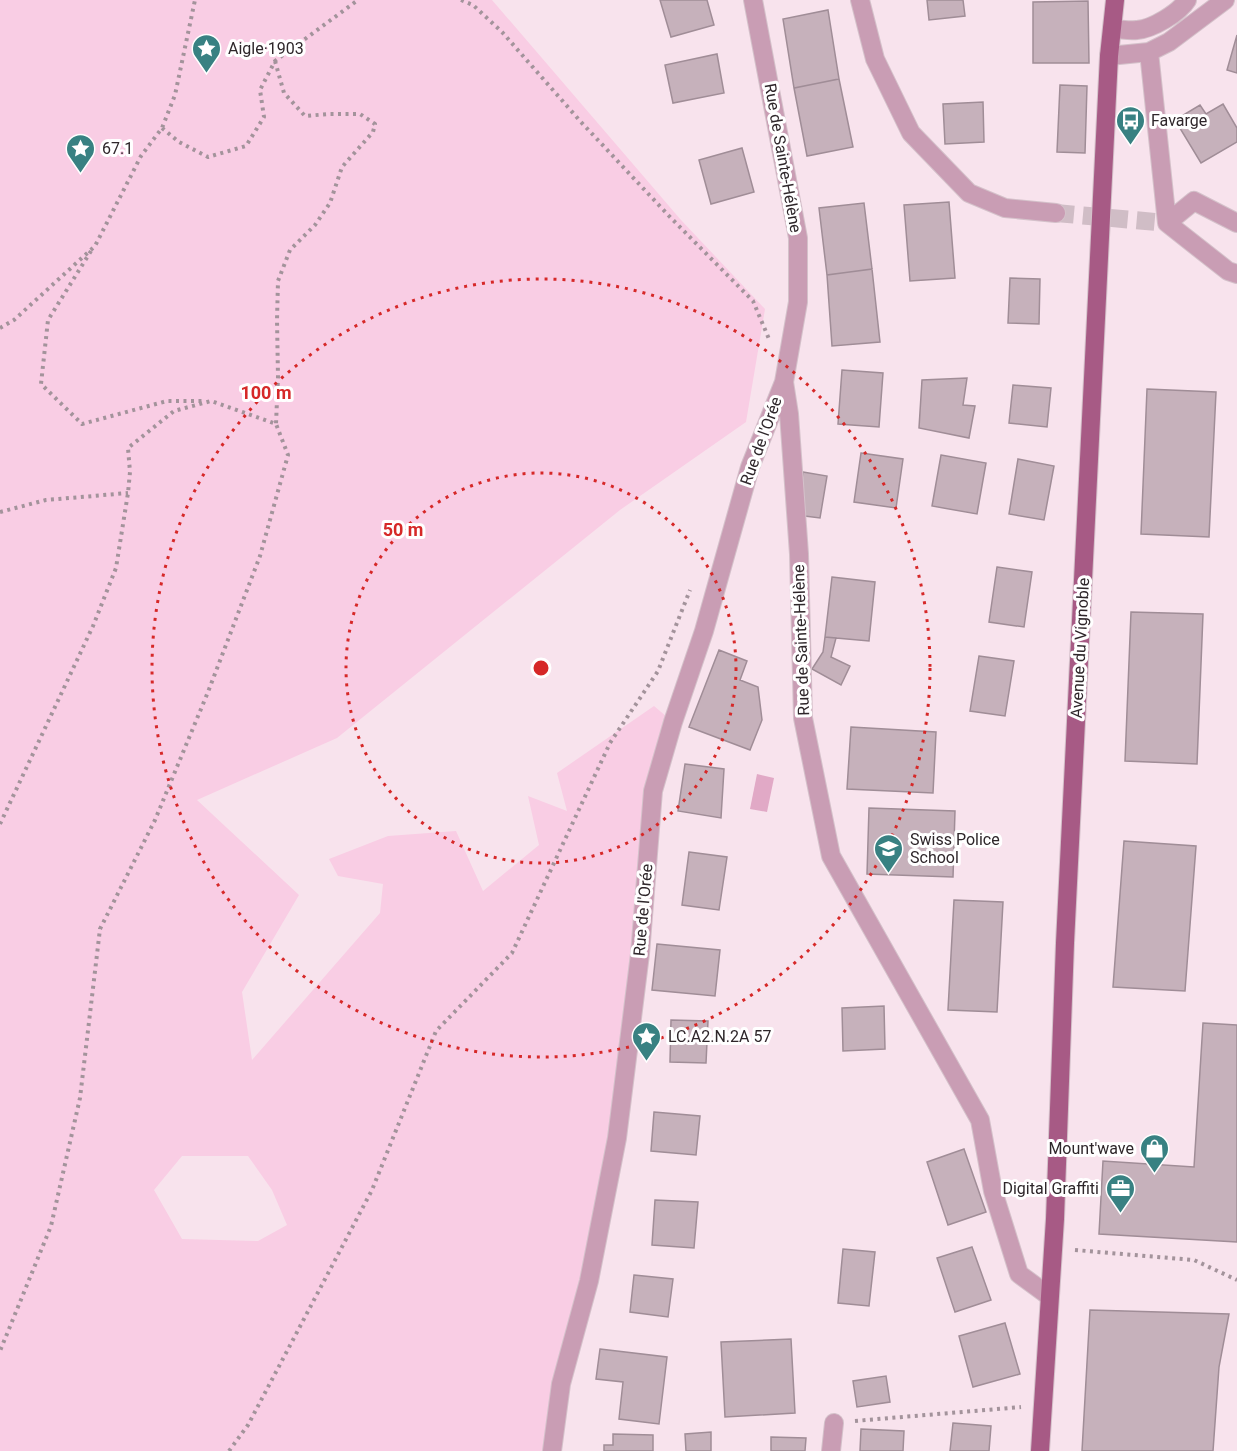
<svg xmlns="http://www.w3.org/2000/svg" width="1237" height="1451" font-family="Roboto,sans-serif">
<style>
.green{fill:#f9cde4;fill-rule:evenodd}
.water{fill:#e1a9c6}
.building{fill:#c6b1bb;stroke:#a08d97;stroke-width:1.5}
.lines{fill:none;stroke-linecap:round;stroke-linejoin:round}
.minor-tunnel{stroke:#d0bdc6;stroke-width:18;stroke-dasharray:18 9;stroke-linecap:butt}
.minor-casing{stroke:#d4c1ca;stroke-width:20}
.major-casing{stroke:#d4c1ca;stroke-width:20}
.path{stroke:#a3939b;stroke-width:4;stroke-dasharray:3 4.5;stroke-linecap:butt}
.minor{stroke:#c99db4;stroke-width:18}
.major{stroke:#a75a85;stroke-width:18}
.ring{fill:none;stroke:#d62828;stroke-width:3;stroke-dasharray:3 6}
.labels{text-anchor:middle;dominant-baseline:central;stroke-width:6;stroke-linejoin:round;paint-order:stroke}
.poi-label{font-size:16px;fill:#2e262a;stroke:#fff;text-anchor:start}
.street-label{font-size:16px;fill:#2e262a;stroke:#fff}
.centre{fill:#d62828;stroke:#fff;stroke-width:3}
.ring-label{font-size:18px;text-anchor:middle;font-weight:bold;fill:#d62828;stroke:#fff;stroke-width:6;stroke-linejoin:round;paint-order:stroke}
</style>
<rect width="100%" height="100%" fill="#f8e3ed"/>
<path class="green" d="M0 0H492L681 220 765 309 746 422 620 510 337 738 197 800 299 895 242 992 252 1060 380 913 383 884 338 876 329 859 388 836 456 831 483 891 539 845 528 796 567 811 557 773 654 706 673 722 653 791 617 1138 552 1451H0ZM182 1156H248L272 1190 287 1225 258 1241 182 1239 154 1190Z"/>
<path class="water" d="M757 774 774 778 767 812 750 809Z"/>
<path class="building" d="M660 0H707L714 25 671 37Z
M927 0H963L965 16 929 20Z
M1088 1 1089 63H1033V2Z
M828 10 839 79 794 88 783 19Z
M1237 35V73L1227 70Z
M717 54 724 93 673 103 665 65Z
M839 79 853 147 807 156 794 88Z
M1060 85 1087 86 1085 153 1057 152Z
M983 102 984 142 945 144 943 104Z
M1223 104 1237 128V142L1201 163 1175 120 1200 105 1206 114Z
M742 148 754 192 711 204 699 160Z
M949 202 955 278 910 281 904 205Z
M864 203 872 269 827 275 819 208Z
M872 269 880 342 832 346 827 275Z
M1010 278 1040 279 1039 324 1008 323Z
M842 370 883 373 879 427 838 424Z
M967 378 963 405 975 406 969 438 919 428 922 380Z
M1013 385 1051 388 1047 427 1009 423Z
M1147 389 1216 392 1209 537 1141 534Z
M861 453 903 459 896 508 854 502Z
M941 455 986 463 977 514 932 506Z
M1018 459 1054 466 1044 520 1009 514Z
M803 472 827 476 820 518 797 515Z
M997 567 1032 572 1024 627 989 622Z
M832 577 875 582 869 641 825 637Z
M1131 612 1203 614 1197 764 1125 761Z
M825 637 836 638 831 657 850 666 841 685 812 669 823 652Z
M719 650 747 661 740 680 758 687 762 720 750 750 689 727Z
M979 656 1014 661 1005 716 970 711Z
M851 727 936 732 933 793 847 789Z
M685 764 724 769 721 818 678 811Z
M869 808 955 811 953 877 867 874Z
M1124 841 1196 846 1185 991 1113 987Z
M689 852 727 857 719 910 682 905Z
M954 900 1003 902 997 1012 948 1010Z
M657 944 720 950 715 996 652 990Z
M884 1006 885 1049 843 1051 842 1008Z
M671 1020 708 1021 706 1063 670 1062Z
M1203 1023 1237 1025V1242L1099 1234 1103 1161 1194 1167Z
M654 1112 700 1116 696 1155 651 1151Z
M964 1149 986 1212 948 1225 927 1162Z
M655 1200 698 1202 694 1248 652 1245Z
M972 1247 991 1300 955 1312 937 1258Z
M843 1249 875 1252 869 1306 838 1303Z
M634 1275 673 1279 668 1317 630 1312Z
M1090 1310 1229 1314 1219 1367 1213 1451H1082Z
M1005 1323 1020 1374 973 1387 959 1336Z
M791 1339 795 1413 725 1417 721 1342Z
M600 1349 667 1357 659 1424 619 1419 623 1382 596 1379Z
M886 1376 890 1402 857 1407 853 1381Z
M953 1423 991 1426 989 1451H950Z
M861 1429 904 1431 903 1451H860Z
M711 1432V1451H686L685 1434Z
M613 1434 653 1435V1451H604V1445H613Z
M771 1437 806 1438 805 1451H771Z"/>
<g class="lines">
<path class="minor-tunnel" d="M1056 213 1167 223"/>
<defs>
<path id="minor" d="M753 0 798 238V302L784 382 789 414 799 554 803 718 831 856 980 1120 993 1191 1019 1274 1049 1296
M860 0 875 59 911 133 969 193 1005 208 1056 213
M1112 29C1120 29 1129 31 1137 30 1152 29 1179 13 1187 0
M1149 52 1167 223 1228 271 1237 274
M1109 56 1149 52 1169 42 1225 0
M1167 223 1194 201 1237 223
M552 1451 561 1384 589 1281 617 1138 640 954 653 791 673 722 704 631 750 467 784 382
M831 1451 834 1423"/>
<path id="major" d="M1040 1451 1055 1219 1065 943 1109 56 1115 0"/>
</defs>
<use href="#minor" class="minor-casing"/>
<use href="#major" class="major-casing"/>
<path class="path" d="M461 0 473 5 502 32 581 122 670 217 753 301 769 339
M275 61 284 93 305 116 329 114H360L375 124 373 132 342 167 330 203 315 225 290 250 278 281 277 320 278 377 276 424
M162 128 179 142 208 157 246 146 264 117 260 90 275 61 358 0
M91 251 48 320 41 384 82 424 167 401H204
M0 328 14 320 95 246 141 156 162 128 175 95 195 0
M0 512 46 500 128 493
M0 824 93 626 116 568 128 493 130 472 128 448 174 411 211 401 276 424 288 455 260 556 208 692 155 820 100 929 80 1098 51 1226 0 1351
M1075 1250 1194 1260 1237 1280
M855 1421 1021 1407
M229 1451 248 1425 372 1190 436 1031 512 953 610 743 658 671 690 590"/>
<use href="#minor" class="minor"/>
<use href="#major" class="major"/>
</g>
<g class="ring">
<circle cx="541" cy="668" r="195"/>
<circle cx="541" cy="668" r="389"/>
</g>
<defs>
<symbol id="sight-pin" viewBox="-11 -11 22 30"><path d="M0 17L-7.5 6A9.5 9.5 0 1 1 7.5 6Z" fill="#388182" stroke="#fff"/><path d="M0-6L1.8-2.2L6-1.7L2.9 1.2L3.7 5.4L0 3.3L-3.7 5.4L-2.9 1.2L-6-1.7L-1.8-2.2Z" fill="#fff"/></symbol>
<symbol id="bus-pin" viewBox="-11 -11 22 30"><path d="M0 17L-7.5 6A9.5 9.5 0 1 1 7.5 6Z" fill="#388182" stroke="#fff"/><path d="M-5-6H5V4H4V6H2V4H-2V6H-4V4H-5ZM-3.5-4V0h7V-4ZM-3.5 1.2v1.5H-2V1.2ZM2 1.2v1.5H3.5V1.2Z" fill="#fff"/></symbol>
<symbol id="school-pin" viewBox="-11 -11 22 30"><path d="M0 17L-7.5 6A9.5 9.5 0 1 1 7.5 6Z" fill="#388182" stroke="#fff"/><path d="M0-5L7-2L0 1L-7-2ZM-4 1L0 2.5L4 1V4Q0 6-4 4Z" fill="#fff"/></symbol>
<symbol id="shop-pin" viewBox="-11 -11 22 30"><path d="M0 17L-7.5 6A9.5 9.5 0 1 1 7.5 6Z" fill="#388182" stroke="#fff"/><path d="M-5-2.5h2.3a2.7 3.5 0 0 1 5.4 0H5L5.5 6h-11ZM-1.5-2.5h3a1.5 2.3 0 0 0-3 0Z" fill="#fff"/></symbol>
<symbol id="office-pin" viewBox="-11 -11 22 30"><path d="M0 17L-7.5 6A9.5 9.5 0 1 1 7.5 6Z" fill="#388182" stroke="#fff"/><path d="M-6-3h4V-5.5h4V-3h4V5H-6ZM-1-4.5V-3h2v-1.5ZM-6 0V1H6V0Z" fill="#fff"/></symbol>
</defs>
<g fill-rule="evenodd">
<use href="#sight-pin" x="190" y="32" width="33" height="45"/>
<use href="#bus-pin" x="1114" y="104" width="33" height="45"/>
<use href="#sight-pin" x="64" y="132" width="33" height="45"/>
<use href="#school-pin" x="872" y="832" width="33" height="45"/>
<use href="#sight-pin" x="630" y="1020" width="33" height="45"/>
<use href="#shop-pin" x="1138" y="1132" width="33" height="45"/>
<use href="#office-pin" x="1104" y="1172" width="33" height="45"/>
</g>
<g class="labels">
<g class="poi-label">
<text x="228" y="48">Aigle·1903</text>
<text x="1151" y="120">Favarge</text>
<text x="102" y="148">67.1</text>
<text x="910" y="839">Swiss Police<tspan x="910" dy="18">School</tspan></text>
<text x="668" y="1036">LC.A2.N.2A 57</text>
<text x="1134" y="1148" text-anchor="end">Mount'wave</text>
<text x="1099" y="1188" text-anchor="end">Digital Graffiti</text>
</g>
<g class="street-label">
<text transform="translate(783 158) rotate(80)">Rue de Sainte-Hélène</text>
<text transform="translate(761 441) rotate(-70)">Rue de l'Orée</text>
<text transform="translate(801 640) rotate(-92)">Rue de Sainte-Hélène</text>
<text transform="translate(1080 648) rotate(-87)">Avenue du Vignoble</text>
<text transform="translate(643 910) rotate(-85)">Rue de l'Orée</text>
</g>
</g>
<circle cx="541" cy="668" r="9" class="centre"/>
<g class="ring-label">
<text x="266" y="399">100 m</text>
<text x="403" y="536">50 m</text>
</g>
</svg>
